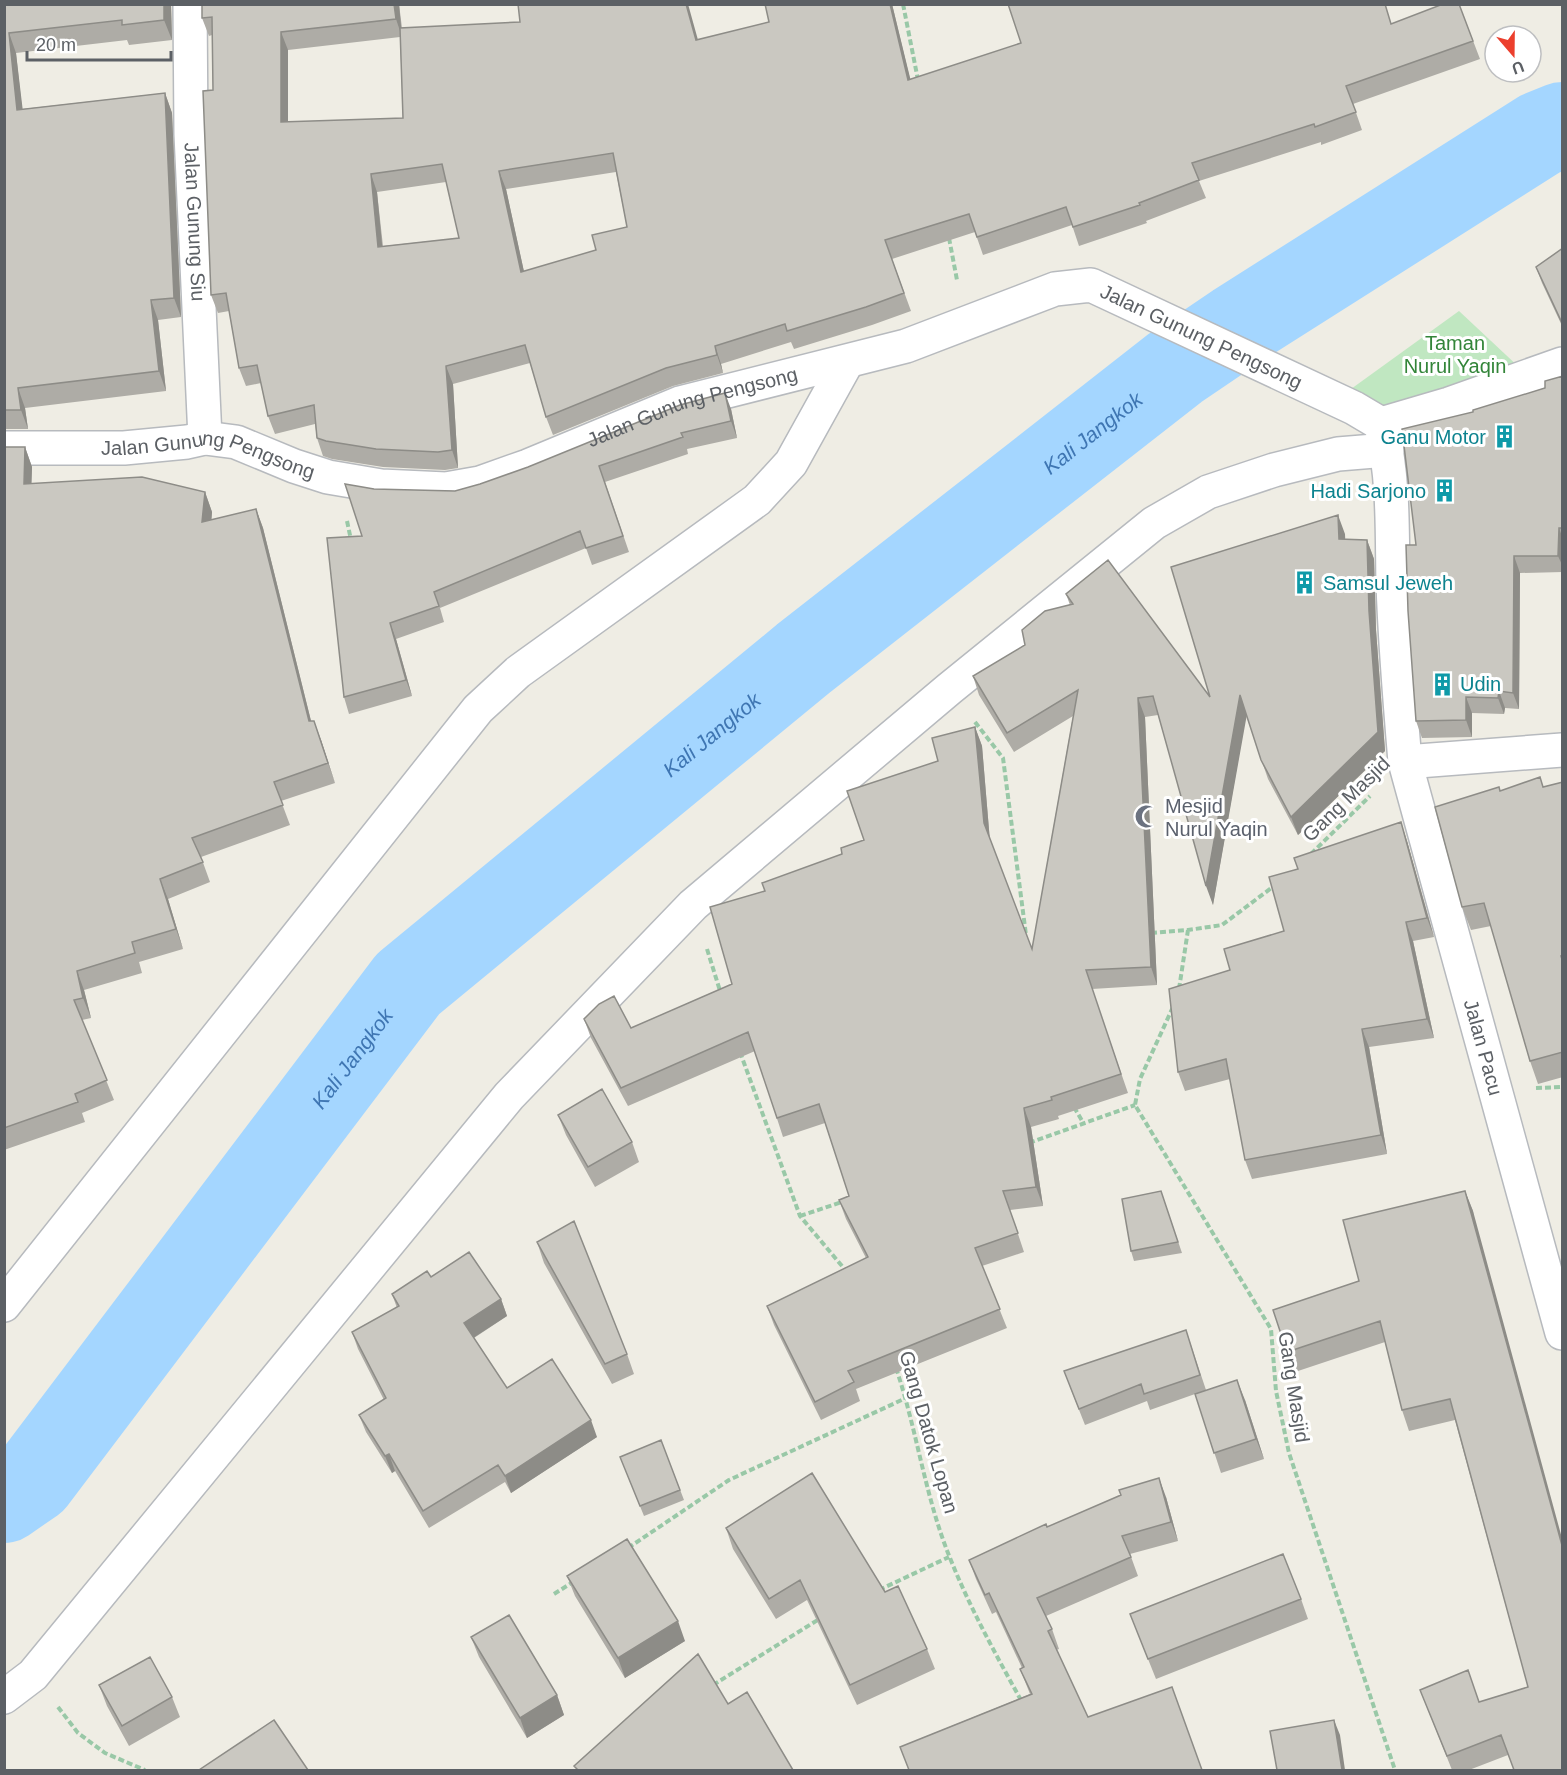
<svg xmlns="http://www.w3.org/2000/svg" width="1567" height="1775" font-family="Arial,sans-serif">
<style>
.green{fill:#c0e7c1}
.lines{fill:none;stroke-linecap:round;stroke-linejoin:round}
.river{stroke:#a4d6ff;stroke-width:86}
.minor-casing{stroke:#b7babe;stroke-width:36}
.path{stroke:#99c8a7;stroke-width:4;stroke-dasharray:6 3;stroke-linecap:butt}
.minor{stroke:#fff;stroke-width:33}
.wall{fill:#aeaca6;fill-rule:evenodd}
.shaded-wall{fill:#8d8c87}
.building{fill:#cac8c1;stroke:#8d8c87;stroke-width:1.5;fill-rule:evenodd}
.labels{text-anchor:middle;dominant-baseline:central;stroke-width:6;stroke-linejoin:round;paint-order:stroke}
.street-label{font-size:20px;fill:#5c6065;stroke:#fff}
.park-label{font-size:20px;fill:#338539;stroke:#fff}
.culture-label{font-size:20px;fill:#0d838f;stroke:#fff;text-anchor:end}
.worship-label{font-size:20px;fill:#5b616d;stroke:#fff;text-anchor:start}
.water-label{font-size:21px;font-style:italic;fill:#3f76b3;stroke:#fff}
</style>
<rect width="100%" height="100%" fill="#efede4"/>
<path class="green" d="M1459 311 1522 370 1383 407 1351 389Z"/>
<g class="lines">
<path class="river" id="s1" d="M4 1500 33 1480 408 984 804 658 1175 368 1237 326 1540 134 1562 125"/>
<defs>
<g id="minor">
<path id="s2" d="M190 4 191 134 205 438"/>
<path d="M1381 424 1449 404 1562 364"/>
<path id="s3" d="M1382 429C1394 480 1392 531 1393 584 1395 643 1400 703 1405 762L1562 1333"/>
<path id="s4" d="M4 448H124L187 442 205 438 236 442 294 466 328 477 381 486 446 489 480 483 528 466 680 403 906 346 1055 289 1091 285 1354 408 1381 424"/>
<path d="M1405 762 1562 750"/>
<path d="M4 1305 478 709 518 672 757 500 791 463 847 362"/>
<path d="M4 1697 33 1675 509 1096 693 905 949 689 1154 523 1208 492 1274 470 1338 454 1387 450"/>
</g>
</defs>
<use href="#minor" class="minor-casing"/>
<path class="path" d="M903 4 918 80
M949 238 957 280
M347 521 351 540
M975 722 1003 758 1026 935
M1311 854 1370 796
M1151 933 1188 930 1222 925 1274 886
M707 949 721 994
M1179 989 1188 930
M1173 1007 1140 1079 1135 1105 1271 1329 1276 1391 1289 1453 1395 1770
M740 1052 800 1216 847 1272
M1536 1088 1562 1087
M1074 1107 1084 1124
M1029 1143 1135 1105
M800 1216 845 1201
M896 1368C917 1430 925 1497 950 1558 970 1608 996 1655 1022 1702
M628 1548 729 1480 906 1398
M879 1590 949 1557
M554 1594 573 1582
M713 1685 821 1618
M58 1707 78 1733 105 1753 145 1770"/>
<use href="#minor" class="minor"/>
</g>
<path class="wall" d="M4 4H171L172 40 129 45 127 40 16 53 22 109 165 93 172 113 181 317 158 320 166 391 25 408 28 429H4Z
M399 4 402 28 698 40 769 22 765 4H892L910 79 1392 24 1459 4 1480 59 1353 104 1362 130 1321 145V142L1199 181 1206 198 1146 221 1147 223 1079 246 1072 225 983 255 975 232 892 259 911 311 872 325 794 349 791 342 721 364 723 373 673 386 553 435 546 417 530 363 453 384 458 468 445 470 383 467 332 459 323 456 317 438 315 424 275 434 268 416 261 383 246 386 239 368 229 311 218 313 211 295 213 90 212 35 209 36 202 18ZM400 37 403 118 288 122V50ZM616 172 627 227 596 250 524 272 506 189ZM446 182 459 238 383 246 377 192Z
M1563 248V328L1542 283 1536 267Z
M1563 376V572L1520 573 1519 709 1505 708 1504 714 1472 713V737L1422 738 1416 721V545L1473 412 1545 388Z
M731 409 737 438 687 449 688 454 605 482 629 552 592 565 586 548 440 608 444 622 396 639 412 696 349 714 344 697 362 536 374 489 455 491 480 484Z
M4 447H25L32 467 31 483 205 492 212 512 211 520 256 509 263 528 311 721 321 740 335 783 281 801 290 825 201 857 210 882 168 899 183 949 139 962 142 973 84 990 91 1018 82 1020 114 1100 82 1113 85 1122 4 1150Z
M1345 534V539L1367 540 1374 559 1376 630 1385 751 1298 835 1268 779 1246 715 1213 905 1158 715 1145 717 1157 985 1092 989 1128 1093 1058 1116 1059 1119 1031 1127 1043 1206 1010 1210 1024 1252 982 1266 1007 1328 856 1389 860 1401 821 1420 774 1325 767 1306 866 1258 846 1219 839 1200 849 1196 825 1123 783 1137 755 1051 628 1106 591 1038 584 1019 631 1028 732 984 765 891 842 854 864 840 938 761 975 727 982 746 990 841 1032 949 1073 716 1014 752 979 695 973 676 1025 645 1070 605 1066 594 1210 697Z
M1563 782V1077L1538 1084 1530 1061 1491 926 1471 930 1462 907 1500 791 1543 787Z
M1407 841 1434 937 1413 941 1434 1038 1369 1047 1387 1154 1252 1179 1245 1160 1230 1079 1185 1091 1178 1072 1230 970Z
M558 1115 632 1142 639 1162 595 1187 566 1135Z
M1161 1191 1182 1253 1134 1261 1131 1251Z
M1465 1191 1473 1211 1563 1770 1508 1755 1469 1770H1452L1420 1690 1479 1702 1528 1687 1455 1420 1409 1431 1402 1410 1385 1342 1295 1372 1273 1310 1359 1281Z
M537 1242 627 1354 634 1374 612 1384 544 1263Z
M431 1277 501 1299 507 1316 474 1338 507 1388 597 1437 511 1493 505 1482 429 1528 395 1471 392 1473 366 1432 359 1415 384 1400 358 1349 352 1332 397 1308 392 1294Z
M1186 1330 1206 1390 1245 1400 1264 1459 1221 1473 1195 1394 1150 1410 1147 1401 1085 1425 1070 1387Z
M661 1440 684 1500 644 1516 620 1457Z
M1166 1497 1178 1541 1130 1554 1138 1576 1046 1616 1052 1629 1059 1649 1056 1650 1088 1717 1202 1770H909L900 1747 1030 1694 1020 1669 1022 1668 996 1612 992 1614 976 1579 969 1560 1047 1527Z
M726 1528 885 1592 927 1649 935 1669 857 1705 807 1600 776 1619 733 1549Z
M567 1576 685 1641 625 1678 575 1596Z
M1301 1599 1308 1619 1156 1679 1130 1614Z
M471 1637 557 1695 564 1715 527 1738 479 1657Z
M99 1685 172 1697 180 1717 129 1746 107 1706Z"/>
<path class="shaded-wall" d="M164 4H171L172 40 164 20Z
M394 4H399L402 37 396 19Z
M686 4H688L703 58 696 40Z
M890 4H892L915 98 908 80Z
M281 32 288 50V140L281 122Z
M9 33 16 53 25 129 17 110Z
M165 93 172 113 181 317 174 298Z
M499 171 506 189 528 290 521 272Z
M371 174 377 192 384 265 378 247Z
M151 300 158 320 166 391 159 371Z
M715 346 721 364 723 373 717 355Z
M446 366 453 384 458 468 452 450Z
M18 388 25 408 28 429 21 410Z
M725 393 731 409 737 438 731 421Z
M25 447 32 467 31 504 24 484Z
M205 492 212 512 210 542 202 522Z
M256 509 263 528 316 741 309 721Z
M1338 515 1345 534 1346 557 1339 539Z
M1559 528 1563 539V567L1558 556Z
M1367 540 1374 559 1376 630 1385 751 1298 835 1291 817 1369 611Z
M1514 556 1520 573 1519 709 1513 693Z
M390 623 396 639 412 696 406 680Z
M1499 691 1505 708 1504 714 1498 698Z
M1240 695 1247 714 1213 905 1206 886Z
M1466 697 1472 713V737L1466 720Z
M1138 698 1145 717 1157 985 1151 967Z
M314 721 321 740 335 783 328 763Z
M975 727 982 746 990 842 984 823Z
M1401 822 1407 841 1434 937 1427 918Z
M160 879 168 899 183 949 176 929Z
M1406 922 1413 941 1434 1038 1427 1019Z
M77 971 84 990 91 1018 83 998Z
M1362 1029 1369 1047 1387 1154 1381 1135Z
M1024 1108 1031 1127 1043 1206 1036 1187Z
M1465 1191 1473 1211 1563 1542V1549Z
M501 1299 507 1316 470 1340 464 1323Z
M1237 1380 1245 1400 1264 1459 1256 1439Z
M591 1420 597 1437 511 1493 505 1476Z
M389 1454 395 1471 392 1473 385 1456Z
M1159 1478 1166 1497 1178 1541 1171 1522Z
M678 1621 685 1641 625 1678 618 1658Z
M557 1695 564 1715 527 1738 520 1718Z
M1334 1720 1340 1735 1345 1770H1342Z"/>
<path class="building" d="M4 4H164V20L122 25V20L9 33 17 110 165 93 174 298 151 300 159 371 18 388 21 410H4Z
M202 4H394L396 19 281 32V122L403 118 400 28 520 22 518 4H686L696 40 769 22 765 4H890L908 80 1021 43 1008 4H1385L1391 24 1443 4H1459L1473 41 1346 86 1356 112 1315 127 1314 124 1192 163 1199 180 1139 203 1140 205 1073 227 1066 207 977 237 969 214 885 240 904 293 866 307 787 331 785 324 715 346 717 355 666 368 546 417 525 345 446 366 452 450 438 452 376 449 326 441 317 438 314 405 268 416 257 365 239 368 226 293 211 295 203 91 213 90 212 17 202 18ZM613 153 627 227 592 235 596 250 521 272 499 171ZM442 164 459 238 378 247 371 174Z
M1563 248V325L1536 267Z
M1563 376V528H1559L1558 556H1514L1513 693 1499 691 1498 698 1466 697V720L1416 721 1408 611 1406 545H1416L1402 429 1473 412V410L1545 388V381Z
M725 393 731 421 681 433 683 437 599 466 623 536 586 548 580 531 434 592 439 606 390 623 406 680 344 697 327 538 362 536 345 484 374 489 455 491 480 484 528 467 680 405Z
M4 447H25L24 484 142 477 205 492 202 522 256 509 309 721H314L328 763 274 782 283 805 192 838 203 862 160 879 176 929 132 942 135 953 77 971 83 998 74 1000 107 1080 75 1094 78 1102 4 1128Z
M1338 515 1339 539 1367 540 1369 611 1378 732 1291 817 1261 760 1240 695 1206 886 1153 696 1138 698 1151 967 1086 970 1121 1074 1051 1097 1052 1100 1024 1108 1036 1187 1003 1191 1018 1233 975 1248 1000 1309 848 1371 854 1382 815 1402 767 1306 868 1257 839 1200 849 1196 819 1104 777 1118 748 1032 621 1088 584 1019 599 1004 614 996 631 1028 732 984 710 907 765 891 762 883 842 854 841 848 864 840 847 791 938 761 932 738 975 727 984 823 1032 949 1078 690 1007 733 973 676 1025 645 1022 630 1045 611 1073 604 1066 594 1108 560 1210 697 1171 567Z
M1540 777 1543 787 1563 782V956H1561L1563 963V1052L1530 1061 1484 903 1462 907 1435 807 1499 787 1500 791Z
M1401 822 1427 918 1406 922 1427 1019 1362 1029 1381 1135 1245 1160 1226 1059 1178 1072 1169 989 1230 970 1224 949 1284 931 1269 877 1298 869 1294 858Z
M602 1089 632 1142 588 1167 558 1115Z
M1161 1191 1178 1242 1131 1251 1122 1199Z
M1465 1191 1563 1549V1770H1514L1501 1735 1447 1756 1420 1690 1468 1670 1479 1702 1528 1687 1450 1399 1402 1410 1380 1321 1287 1352 1273 1310 1359 1281 1343 1220Z
M574 1221 627 1354 605 1364 537 1242Z
M469 1252 501 1299 464 1323 507 1388 552 1359 591 1420 505 1476 498 1465 423 1511 389 1454 385 1456 359 1415 386 1398 352 1332 399 1306 392 1294 427 1271 431 1277Z
M1186 1330 1200 1375 1144 1394 1141 1384 1079 1409 1064 1371Z
M1237 1380 1256 1439 1214 1453 1195 1394Z
M661 1440 680 1490 640 1506 620 1457Z
M812 1473 885 1592 898 1586 927 1649 850 1685 800 1580 769 1599 726 1528Z
M1159 1478 1171 1522 1122 1536 1131 1557 1037 1598 1052 1629 1048 1631 1088 1717 1172 1687 1202 1770H909L900 1747 1032 1694 1020 1669 1024 1667 989 1593 985 1595 969 1560 1046 1524 1047 1527 1121 1495 1119 1490Z
M627 1539 678 1621 618 1658 567 1576Z
M1283 1554 1301 1599 1148 1659 1130 1614Z
M509 1615 557 1695 520 1718 471 1637Z
M698 1654 728 1704 747 1692 793 1770H578L574 1766Z
M150 1657 172 1697 122 1726 99 1685Z
M274 1720 308 1770H199Z
M1334 1720 1342 1770H1277L1270 1731Z"/>
<defs>
<symbol id="building-bare" viewBox="-9 -9 18 18"><path d="M-4-6H4V6H1V3H-1V6H-4ZM-2.5-4.3h1.7v1.8h-1.7ZM.8-4.3h1.7v1.8H.8ZM-2.5-1h1.7V.8h-1.7ZM.8-1h1.7V.8H.8Z" fill="#0f9aa8" stroke="#fff" stroke-width="2.5" paint-order="stroke"/></symbol>
<symbol id="mosque-bare" viewBox="-9 -9 18 18"><path d="M3.5-4.9A6 6 0 1 0 3.5 4.9A5 5 0 1 1 3.5-4.9Z" fill="#6b7280" stroke="#fff" stroke-width="2.5" paint-order="stroke"/></symbol>
</defs>
<g fill-rule="evenodd">
<use href="#building-bare" x="1488" y="420" width="33" height="33"/>
<use href="#building-bare" x="1428" y="474" width="33" height="33"/>
<use href="#building-bare" x="1288" y="566" width="33" height="33"/>
<use href="#building-bare" x="1426" y="668" width="33" height="33"/>
<use href="#mosque-bare" x="1130" y="800" width="33" height="33"/>
</g>
<g class="labels">
<g class="street-label">
<text stroke="none"><textPath href="#s2" startOffset="218">Jalan Gunung Siu</textPath></text>
<text stroke="none"><textPath href="#s4" startOffset="1251">Jalan Gunung Pengsong</textPath></text>
<text stroke="none"><textPath href="#s4" startOffset="711">Jalan Gunung Pengsong</textPath></text>
<text stroke="none"><textPath href="#s4" startOffset="207">Jalan Gunung Pengsong</textPath></text>
<text transform="translate(1346 799) rotate(-44)">Gang Masjid</text>
<text stroke="none"><textPath href="#s3" startOffset="630">Jalan Pacu</textPath></text>
<text transform="translate(1294 1387) rotate(81)">Gang Masjid</text>
<text transform="translate(929 1432) rotate(74)">Gang Datok Lopan</text>
</g>
<g class="park-label">
<text x="1455" y="343">Taman<tspan x="1455" dy="23">Nurul Yaqin</tspan></text>
</g>
<g class="culture-label">
<text x="1486" y="437">Ganu Motor</text>
<text x="1426" y="491">Hadi Sarjono</text>
<text x="1323" y="583" text-anchor="start">Samsul Jeweh</text>
<text x="1460" y="684" text-anchor="start">Udin</text>
</g>
<g class="worship-label">
<text x="1165" y="806">Mesjid<tspan x="1165" dy="23">Nurul Yaqin</tspan></text>
</g>
<g class="water-label">
<text stroke="none"><textPath href="#s1" startOffset="1536">Kali Jangkok</textPath></text>
<text stroke="none"><textPath href="#s1" startOffset="1050">Kali Jangkok</textPath></text>
<text stroke="none"><textPath href="#s1" startOffset="564">Kali Jangkok</textPath></text>
</g>
</g>
<rect width="1567" height="1775" fill="none" stroke="#5c6065" stroke-width="12"/>
<g transform="translate(1513 54) rotate(160)"><circle r="28" fill="#ffffff" stroke="#bebfc1" stroke-width="1.5"/>
<path d="M0-4.5L10 22L0 15L-10 22Z" fill="#ec3f2d"/>
<text y="-9" font-size="16" font-weight="bold" text-anchor="middle" fill="#5c6065">U</text>
</g>
<path d="M27 51v9h144v-9" fill="none" stroke="#5c6065" stroke-width="3"/>
<text x="36" y="51" font-size="18" fill="#5c6065" stroke="#ffffff" stroke-width="4.5" paint-order="stroke">20 m</text>
</svg>
